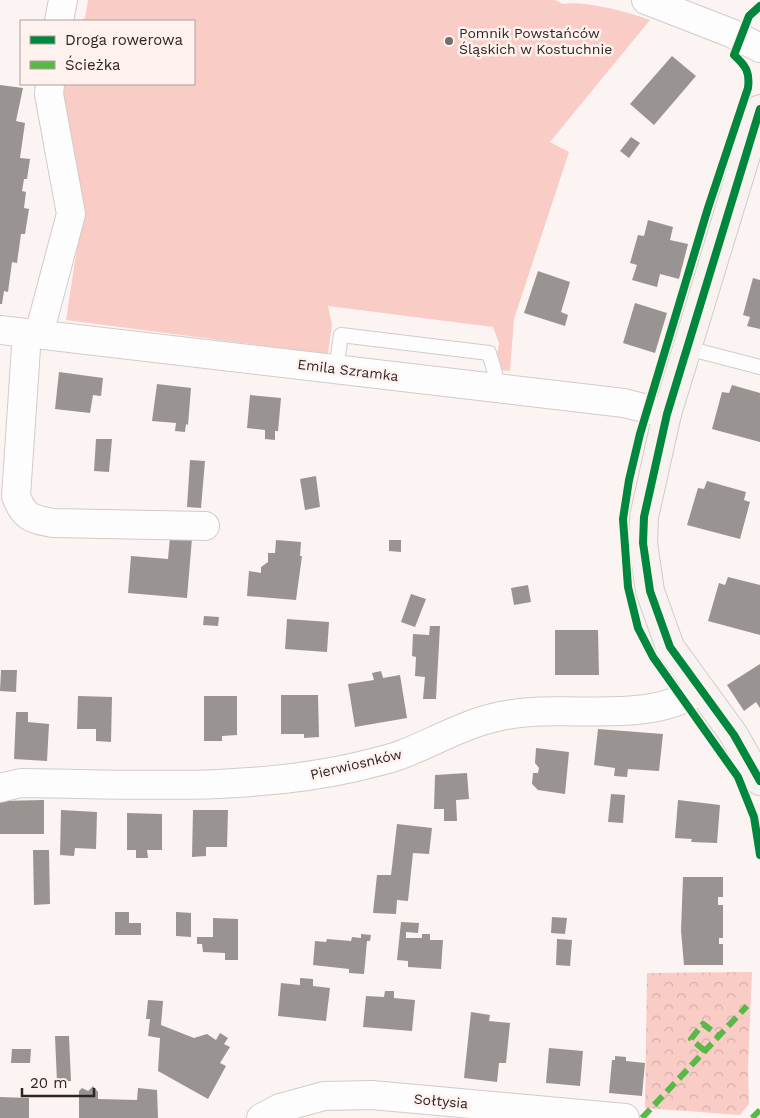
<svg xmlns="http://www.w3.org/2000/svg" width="760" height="1118" font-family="'Work Sans',sans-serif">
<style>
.grass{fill:#f9ccc6}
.forest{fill:url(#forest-crowns)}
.building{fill:#999391}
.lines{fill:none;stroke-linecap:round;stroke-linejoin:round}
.lane-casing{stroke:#d1cbc9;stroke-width:16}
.street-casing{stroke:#d1cbc9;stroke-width:30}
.secondary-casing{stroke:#d1cbc9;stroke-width:30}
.lane{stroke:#fefdfd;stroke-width:14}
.street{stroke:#fefdfd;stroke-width:28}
.secondary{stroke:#f8f2f1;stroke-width:28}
.quiet{stroke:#58b947;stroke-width:6;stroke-dasharray:12 6;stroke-linecap:butt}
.cycleway-casing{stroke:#fff1ee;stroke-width:11}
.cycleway{stroke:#00873e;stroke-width:8}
.poi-dot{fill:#746d6c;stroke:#fff1ee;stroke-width:2}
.labels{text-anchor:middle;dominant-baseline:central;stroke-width:5;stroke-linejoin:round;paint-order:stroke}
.poi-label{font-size:14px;fill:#2c2524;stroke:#fff1ee;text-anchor:start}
.street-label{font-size:14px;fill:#2c2524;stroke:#fff1ee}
</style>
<defs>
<pattern id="forest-crowns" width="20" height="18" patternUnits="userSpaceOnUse" patternTransform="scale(1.25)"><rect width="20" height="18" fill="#f9ccc6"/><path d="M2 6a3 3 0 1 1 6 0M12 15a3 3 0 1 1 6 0" fill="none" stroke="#d6afaa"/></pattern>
</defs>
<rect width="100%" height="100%" fill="#fbf4f2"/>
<path class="grass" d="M88 0H555L563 4C583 0 629 12 650 20L550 142 569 152 514 319 510 371 499 370 496 363 499 343 493 327 328 306 332 325 328 354 66 320 83 208 62 99 63 84H194V21H80L85 18Z"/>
<path class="forest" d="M752 972 748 1068 749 1104 740 1115 645 1108 647 973Z"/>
<path class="building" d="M672 56 696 76 654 125 630 104Z
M0 85 23 88 16 121 25 123 20 158 30 159 27 179H24L22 191 26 192 24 208 29 209 25 234H21L17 263 12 262 8 292 4 291 2 304H0Z
M631 137 640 143 629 158 620 151Z
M648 220 673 227 670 240 688 244 679 279 660 274 657 287 632 280 637 265 630 263 638 235 644 236Z
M538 271 570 282 561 312 568 315 565 326 524 313Z
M753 278 760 280V329L747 326 750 317 743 315Z
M635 303 667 313 655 353 623 343Z
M59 372 103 378 101 396 93 395 90 413 55 409Z
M157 384 191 388 188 425 186 424 185 432 175 431 176 423 152 421Z
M732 385 760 393V442L712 429 722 392 729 393Z
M250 395 281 398 278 431H275V440L265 439V430L247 428Z
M96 439H112L109 472 94 471Z
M190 460 205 461 201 508 187 507Z
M316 476 320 507 305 510 300 479Z
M707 481 746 492 744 500 750 502 740 539 687 525 698 488 704 489Z
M170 537 192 538 187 598 128 593 131 556 168 559Z
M276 540 301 542 300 556H302L296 600 247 596 249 571 261 573V567L268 562V553H275Z
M389 540H401V552L389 551Z
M728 577 760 585V635L708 621 719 583 725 585Z
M528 585 531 602 514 605 511 588Z
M411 594 426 599 415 627 401 622Z
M204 616 219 617 218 626 203 625Z
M287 619 329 622 327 652 285 649Z
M430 626H440L436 699H423L425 677 415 676 416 657 412 656 413 634 429 635Z
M555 630H598L599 675H555Z
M760 664V708L756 702 744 711 727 685Z
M1 670H17L16 692 0 691Z
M381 671 383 678 400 675 407 718 355 727 348 684 374 680 372 673Z
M281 695H318L319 737 304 738V734H281Z
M78 696 112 697 111 742 96 741V729H77Z
M204 696H237V735L222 736V741H204Z
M16 712H28V722L49 724 47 761 14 759Z
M598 729 663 734 659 771 628 769 627 777 614 776 615 768 594 765Z
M536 748 569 752 565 794 538 790 532 784 533 773H538L539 768 535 763Z
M467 773 469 799 456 800 457 821H444V809H434L435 775Z
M611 794 625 795 623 823 608 822Z
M44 800V834H0V801Z
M678 800 720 805 717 843 691 842 692 839 675 838Z
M61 810 97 812 96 849 75 848 74 856 60 855Z
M193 810H228L227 847H206V856L192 857Z
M127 813 162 814V850H147L148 858H136V850H127Z
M397 824 432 828 429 854 413 853 408 901 397 900 396 914 373 913 377 875H391Z
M33 850H49L50 904 34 905Z
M683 877H723V897H718V905H723V938H719V944H723V965H684L681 931Z
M115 912H129V923H141V935H115Z
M176 912 191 913V937L176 936Z
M552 917 567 918 565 934 551 933Z
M213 918 238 919V960H225V953L203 952 202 944H197V937H213Z
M401 922 419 923 418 933 406 932V938H422V934H430V940H443L441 969 408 967V961L397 960Z
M361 934 371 935 370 941H367L364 974 349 973V969L313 965 315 941 326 942 327 939 351 941 352 937 361 938Z
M557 939 572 940 570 966 556 965Z
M300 978 313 979V986L330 988 326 1021 278 1016 281 983 300 985Z
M385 991H394V998L415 1000 412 1031 363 1027 366 996 384 997Z
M148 1000 163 1001 161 1025 194 1038 207 1034 216 1040 220 1033 228 1038 224 1044 230 1047 220 1063 226 1066 208 1099 158 1071 160 1038 148 1036 150 1019H146Z
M471 1012 490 1015 489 1021 510 1023 506 1063H499L497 1082 464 1078Z
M55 1036H69L71 1081 57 1082Z
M549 1048 583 1051 580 1086 546 1083Z
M12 1049H31L30 1063H11Z
M615 1056 626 1057V1061L645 1063 642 1096 609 1093 612 1060H615Z
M93 1086 98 1092V1099L137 1100 138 1088 157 1090 158 1118H79V1091L82 1088 88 1091Z
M0 1097 29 1098V1118H0Z"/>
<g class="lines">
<defs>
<path id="lane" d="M687 348 760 367
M336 369 341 335 489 353 495 373 493 387"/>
<path id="street" d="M646 0 731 33 760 48
M59 21 63 0
M0 330 624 403 667 414
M27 333 16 496C24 518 32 519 53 523L205 526
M39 334 71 214 49 94 50 84
M0 788 21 783C132 784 246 792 356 767 371 763 388 760 403 754 436 741 466 723 501 716 567 702 641 727 701 690
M261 1118 280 1108 324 1096 372 1095 625 1118"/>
<path id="secondary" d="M760 109 667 414 644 517 643 543 650 591 670 647 734 735 760 781"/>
</defs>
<use href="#lane" class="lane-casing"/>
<use href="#street" class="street-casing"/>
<use href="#secondary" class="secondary-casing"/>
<use href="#lane" class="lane"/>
<use href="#street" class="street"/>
<use href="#secondary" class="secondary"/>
<path class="quiet" d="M705 1051 691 1039 703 1024 719 1036
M642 1118 747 1006
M752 1118 760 1110"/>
<defs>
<path id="cycleway" d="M760 6 749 16 734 55C746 66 750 72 748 88L708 208 640 434 629 480 623 519 628 587 638 628 653 657 738 777 754 817 760 855
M760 109 667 414 644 517 643 543 650 591 670 647 734 735 760 781"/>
</defs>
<use href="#cycleway" class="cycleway-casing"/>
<use href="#cycleway" class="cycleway"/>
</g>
<circle class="poi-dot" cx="449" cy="41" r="5"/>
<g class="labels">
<g class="poi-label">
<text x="459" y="33">Pomnik Powstańców<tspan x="459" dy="16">Śląskich w Kostuchnie</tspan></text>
</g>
<g class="street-label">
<text transform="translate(348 370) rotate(7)">Emila Szramka</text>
<text transform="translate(356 764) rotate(-13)">Pierwiosnków</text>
<text transform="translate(441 1101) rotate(5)">Sołtysia</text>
</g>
</g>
<rect x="20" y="20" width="175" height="65" fill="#fff1ee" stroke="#ab9f9d"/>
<rect x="30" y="36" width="25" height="8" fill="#00873e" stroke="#ab9f9d"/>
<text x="65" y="45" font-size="15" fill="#2c2524">Droga rowerowa</text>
<rect x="30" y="61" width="25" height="8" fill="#58b947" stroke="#ab9f9d"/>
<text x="65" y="70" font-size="15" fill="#2c2524">Ścieżka</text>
<path d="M22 1088v8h72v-8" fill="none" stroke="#2c2524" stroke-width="2.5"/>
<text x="30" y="1088" font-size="15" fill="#2c2524" stroke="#fff1ee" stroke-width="4" paint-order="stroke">20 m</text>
</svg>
